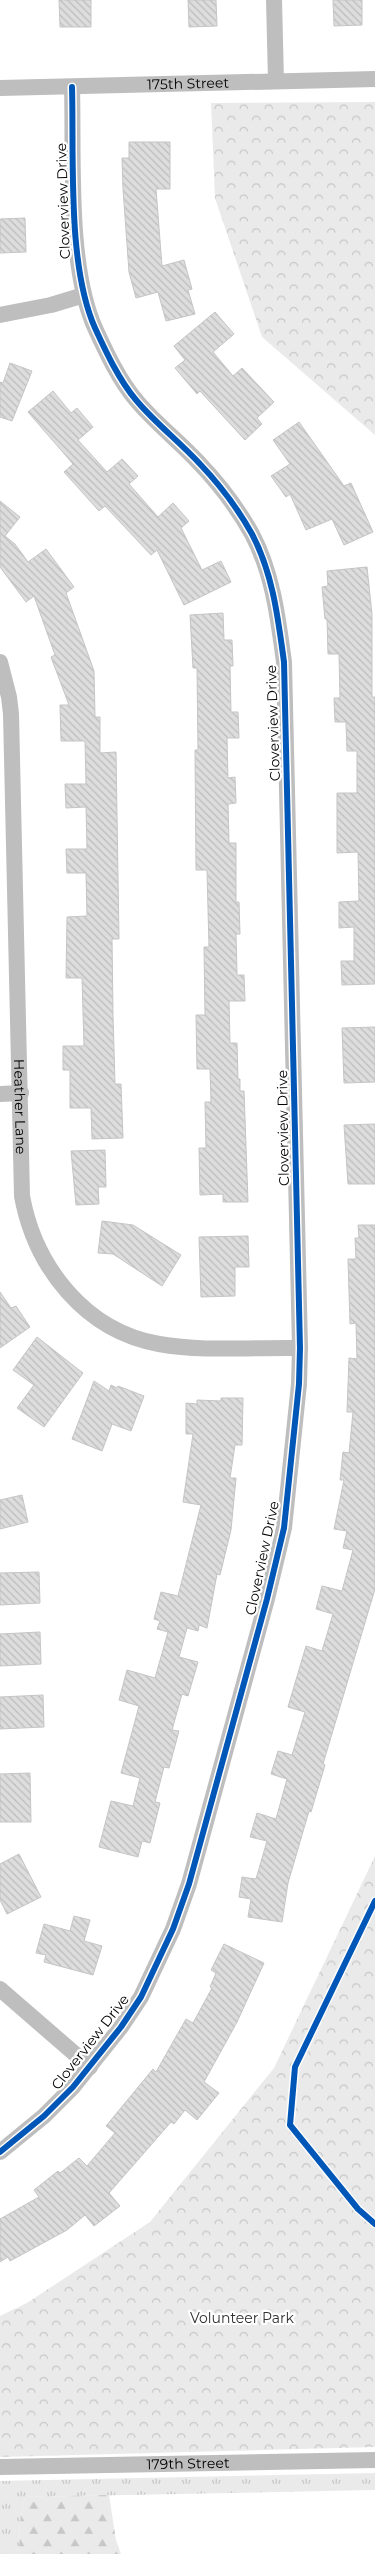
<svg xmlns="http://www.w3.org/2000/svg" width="375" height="2554" font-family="Montserrat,sans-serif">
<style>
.grass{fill:url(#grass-tufts)}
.forest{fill:url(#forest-firs)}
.park{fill:url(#park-crowns)}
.building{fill:url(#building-back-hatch);stroke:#c5c5c5}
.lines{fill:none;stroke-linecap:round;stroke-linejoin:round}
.minor{stroke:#bebebe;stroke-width:16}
.cycleway-casing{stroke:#fff;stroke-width:9}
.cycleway{stroke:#0057b8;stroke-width:6}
.labels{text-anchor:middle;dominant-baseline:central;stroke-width:4.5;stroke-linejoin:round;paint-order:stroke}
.street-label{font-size:14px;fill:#000;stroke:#fff}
.park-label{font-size:14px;fill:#303030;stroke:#fff}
</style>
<defs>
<pattern id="grass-tufts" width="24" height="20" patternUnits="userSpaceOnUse" patternTransform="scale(1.25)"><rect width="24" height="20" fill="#eaeaea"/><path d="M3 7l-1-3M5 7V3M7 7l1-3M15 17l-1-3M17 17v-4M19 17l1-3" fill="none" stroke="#c7c7c7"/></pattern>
<pattern id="forest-firs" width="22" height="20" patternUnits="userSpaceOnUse" patternTransform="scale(1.25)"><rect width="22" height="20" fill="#eaeaea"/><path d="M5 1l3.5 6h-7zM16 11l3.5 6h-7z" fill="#c7c7c7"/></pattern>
<pattern id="park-crowns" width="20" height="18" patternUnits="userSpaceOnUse" patternTransform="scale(1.25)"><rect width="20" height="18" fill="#eaeaea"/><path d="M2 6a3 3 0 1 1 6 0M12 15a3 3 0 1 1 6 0" fill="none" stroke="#c7c7c7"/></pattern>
<pattern id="building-back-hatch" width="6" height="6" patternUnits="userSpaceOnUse" patternTransform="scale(1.25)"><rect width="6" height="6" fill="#ddd"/><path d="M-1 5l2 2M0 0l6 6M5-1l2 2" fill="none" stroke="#bcbcbc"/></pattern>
</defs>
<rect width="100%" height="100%" fill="#fff"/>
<path class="grass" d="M375 2473V2490L25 2497 20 2522 19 2554H0V2481Z"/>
<path class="forest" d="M109 2495 116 2540 121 2554H19L20 2522 25 2497Z"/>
<path class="park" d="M375 102V435L262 337 215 198 211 103Z
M375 1856V2447L0 2457V2316L27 2303 150 2222 274 2068Z"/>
<path class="building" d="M59 0H91V27H60Z
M188 0H216L217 26 189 27Z
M333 0H362V25L334 26Z
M129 142H170V189H156L162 266 184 260 192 289 188 290 195 314 166 321 158 292 136 298 129 272 123 189 122 158H129Z
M25 218 26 252 0 253V219Z
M215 312 234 334 213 352 233 376 242 368 274 402 257 418 262 424 245 440 200 391 197 394 175 368 185 360 174 346Z
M10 363 32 371 12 421 0 417V382L3 383Z
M53 391 71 413 77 408 93 427 78 440 107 472 122 459 138 476 129 484 158 517 173 503 189 521 181 528 202 570 221 561 231 582 184 605 157 550 151 555 105 506 99 511 64 472 73 464 28 412Z
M299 422 344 486 351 483 373 532 344 545 332 519 306 530 290 494 286 497 271 476 290 464 273 440Z
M0 501 20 517 5 536 15 544 28 562 46 549 74 587 66 593 94 671 95 717H100V753L116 752 119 939H112L113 1015 115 1084H121L123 1138 92 1139 91 1108H70V1070H63V1046H84L82 978H66L67 917 87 916 86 873H67L66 849H87L86 807 66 808 65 784H86L85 741H61L60 705H69L51 657 55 655 34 596 26 602 0 567Z
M367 567 372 614V697H375V984L342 985 341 961H354V927L339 928V902L359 901 358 852 337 853V793H357V751H347L346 722H335L334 698H340L339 654H328L327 619H325L322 587 328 586 327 571Z
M223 613 224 640H232L233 666H230L231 712H238L239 738H227L228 778 235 777 236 803 228 804 229 843H236V902H239L240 934H236L237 975H244L245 1001H229L230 1043H237L238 1079H240V1091H244L248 1202H223V1194L200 1195 199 1148H206L205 1102H211L210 1069H197L196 1015H205L204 947H209L207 870H196L195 750H198L197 668H193L190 615Z
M375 1027V1082L344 1083 342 1028Z
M375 1124V1184H348L344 1125Z
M105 1150 106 1187H98L99 1204 76 1205 71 1151Z
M102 1221 133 1225 181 1255 162 1286 113 1254 98 1253Z
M358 1225H375V1589L323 1764 325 1765 311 1812 309 1811 288 1883 282 1922 248 1917 251 1899 239 1897 242 1877 256 1879 267 1841 250 1837 257 1813 276 1819 287 1779 271 1774 278 1751 292 1755 305 1712 288 1707 306 1646 322 1651 333 1614 316 1609 322 1586 342 1591 353 1550 343 1548 347 1531 334 1529 344 1480H340L343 1452 349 1453 353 1412H347L349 1358 357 1359 356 1323 350 1324 348 1259H356L355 1238H359Z
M248 1236 249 1267H235V1296L201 1297 199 1237Z
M0 1292 11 1308 16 1306 30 1327 0 1348Z
M37 1337 83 1373 44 1427 17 1408 34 1385 13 1370Z
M94 1381 109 1391 111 1385 117 1388 118 1386 144 1396 131 1431 112 1424 102 1451 72 1439Z
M221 1398H243L242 1445H235L230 1478H236L231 1530 220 1575 217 1574 207 1628 199 1625 198 1631 187 1628 179 1657 198 1662 188 1696 182 1694 172 1730 179 1731 169 1768 164 1767 155 1802 160 1803 150 1843 142 1841 138 1857 99 1847 111 1801 133 1806 140 1778 121 1773 139 1706 119 1700 127 1670 155 1678 168 1632 157 1629 160 1621 154 1619 161 1592 178 1596 201 1505 183 1502 193 1434H186V1403L197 1404V1400L221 1401Z
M22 1495 28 1522 0 1529V1500Z
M39 1572 40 1603 0 1605V1573Z
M40 1632 41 1664 0 1666V1634Z
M43 1695 44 1727 0 1729V1697Z
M30 1773 31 1822H0V1774Z
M19 1854 41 1897 7 1914 0 1900V1864Z
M74 1916 90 1920 84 1941 102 1946 93 1975 44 1962 46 1955 36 1953 44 1924 70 1931Z
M224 1944 264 1963 237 2022 204 2082 219 2093 197 2120 185 2110 174 2124 171 2122 109 2193 120 2206 94 2226 85 2215 67 2230 10 2261 8 2257 0 2262V2219L39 2197 34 2190 58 2171 60 2173 79 2158 87 2166 115 2133 106 2126 153 2069 156 2072 186 2019 193 2023 212 1988 210 1987 216 1973 211 1970Z"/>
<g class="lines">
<g class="minor">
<path d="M274 0 276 81"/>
<path id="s1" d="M0 88 375 79"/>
<path d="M0 315 51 305 84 295"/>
<path id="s2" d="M0 662 9 697 11 714 22 1196C35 1267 85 1331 159 1344 203 1352 255 1347 300 1348"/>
<path d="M0 1094 21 1093"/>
<path d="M0 1989 90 2067"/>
<path d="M0 2152 44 2116 73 2087 121 2027 141 1997 173 1929 189 1884 267 1599 284 1528 299 1384 300 1348 284 662C278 618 273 574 252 534 238 509 220 485 200 464 180 442 155 423 136 400 119 380 106 352 95 328 67 265 74 157 72 87"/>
<path id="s3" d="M0 2467 375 2460"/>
</g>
<defs>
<path id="cycleway" d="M375 1901 295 2067 290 2125 358 2209 375 2224
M0 2152 44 2116 73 2087 121 2027 141 1997 173 1929 189 1884 267 1599 284 1528 299 1384 300 1348 284 662C278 618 273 574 252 534 238 509 220 485 200 464 180 442 155 423 136 400 119 380 106 352 95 328 67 265 74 157 72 87"/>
</defs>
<use href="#cycleway" class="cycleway-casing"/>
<use href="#cycleway" class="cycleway"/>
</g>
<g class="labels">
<g class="street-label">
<text stroke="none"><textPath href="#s1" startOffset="188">175th Street</textPath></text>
<text transform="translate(63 201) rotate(-92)">Cloverview Drive</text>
<text transform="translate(273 723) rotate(-92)">Cloverview Drive</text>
<text stroke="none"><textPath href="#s2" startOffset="446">Heather Lane</textPath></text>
<text transform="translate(283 1128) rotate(-91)">Cloverview Drive</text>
<text transform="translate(262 1558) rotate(-78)">Cloverview Drive</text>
<text transform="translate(90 2042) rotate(-52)">Cloverview Drive</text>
<text stroke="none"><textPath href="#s3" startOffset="188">179th Street</textPath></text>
</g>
<g class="park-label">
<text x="242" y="2318">Volunteer Park</text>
</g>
</g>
</svg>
